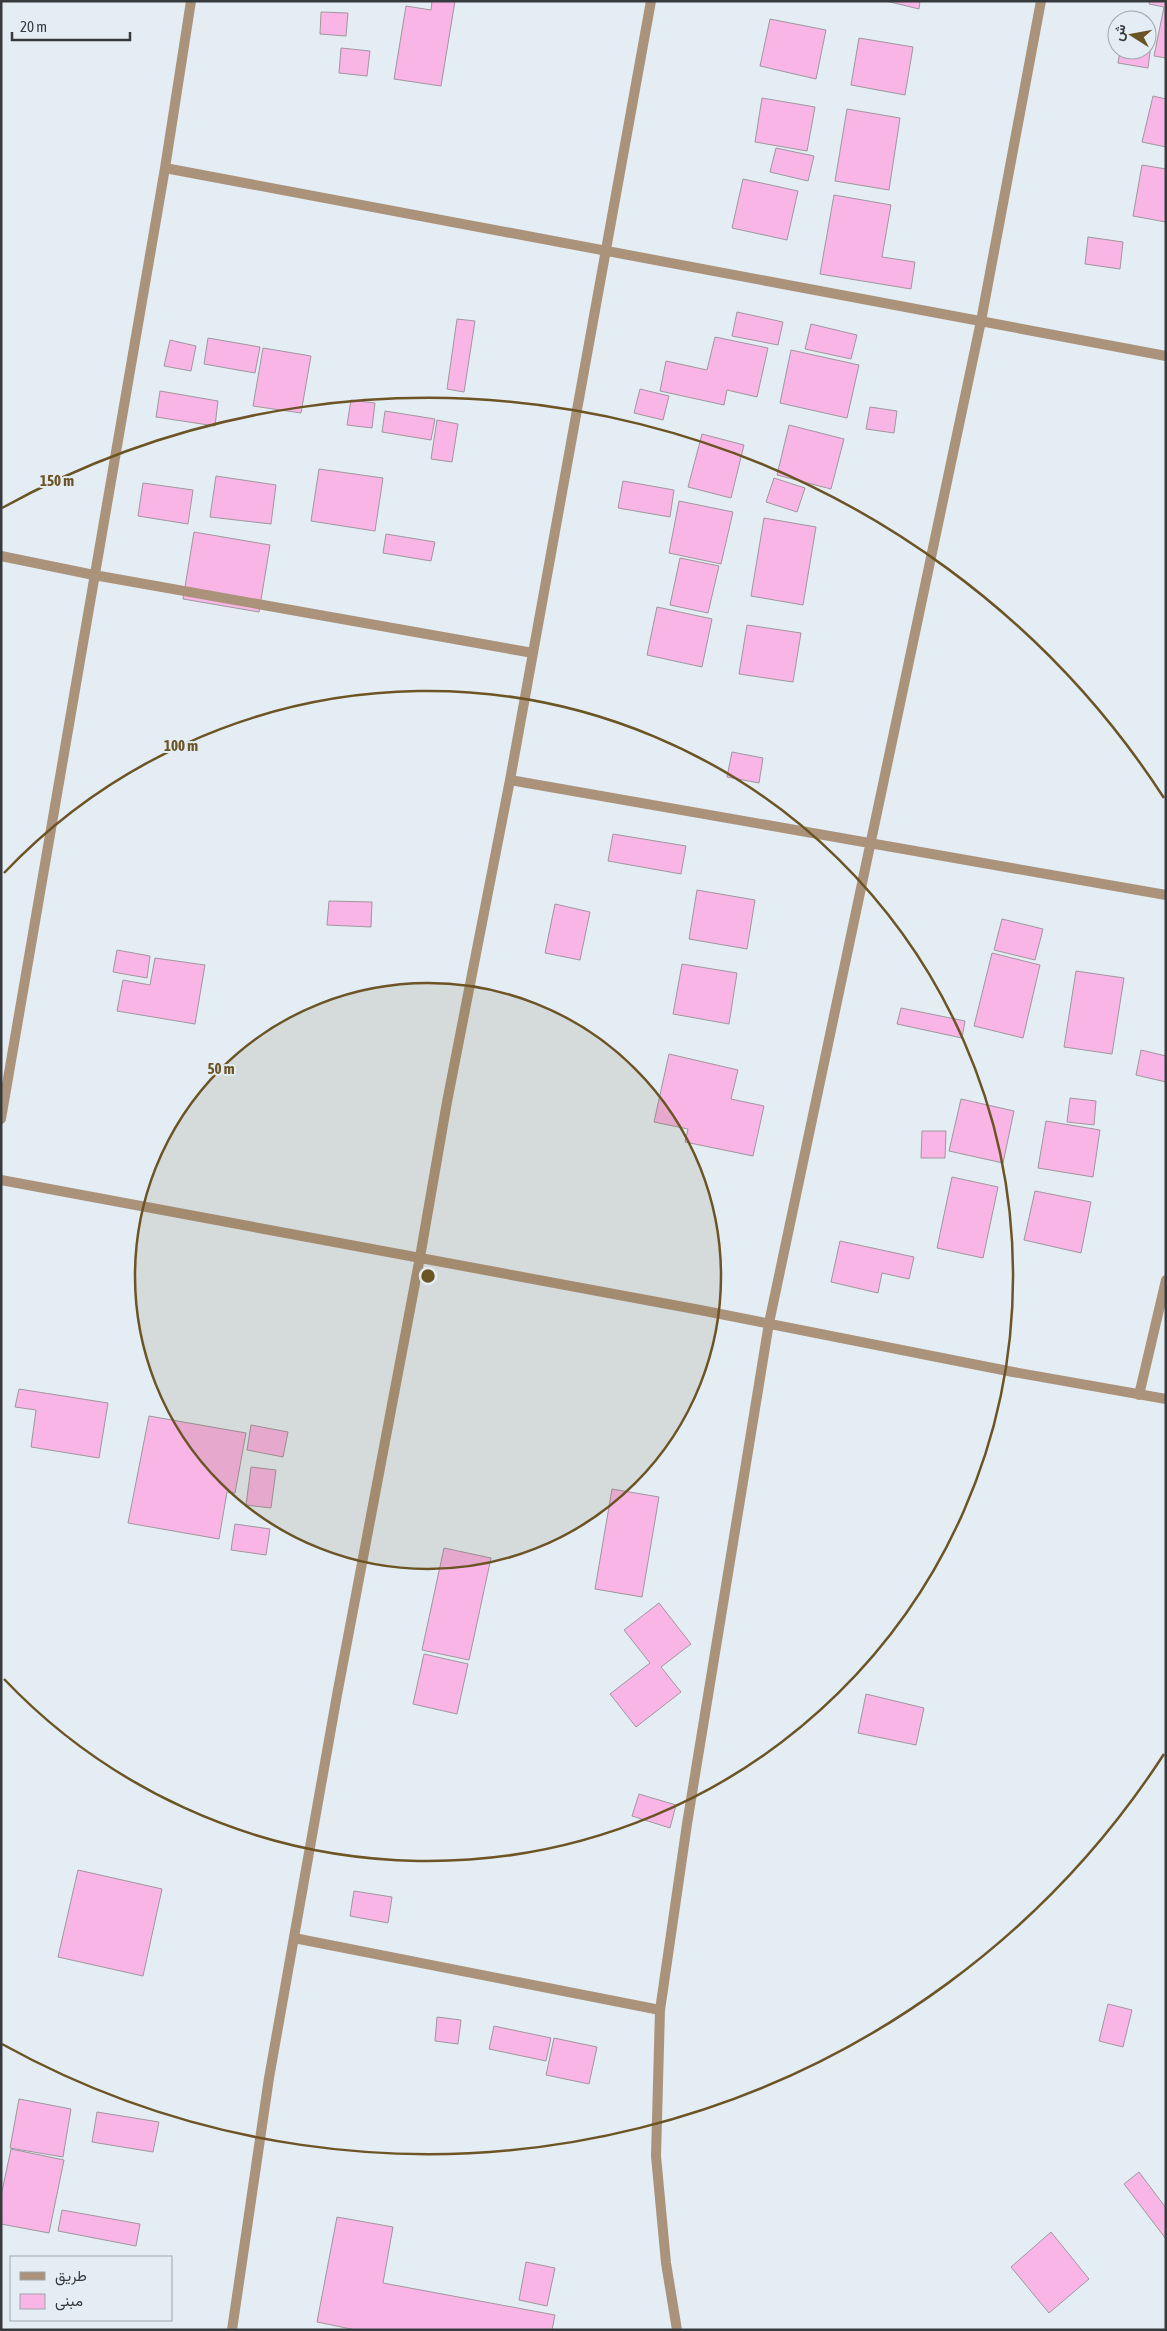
<svg xmlns="http://www.w3.org/2000/svg" width="1167" height="2331" font-family="'Asap Condensed',Vazirmatn,sans-serif">
<style>
.building{fill:#f8b5e5;stroke:#a0979d}
.lines{fill:none;stroke-linecap:round;stroke-linejoin:round}
.street{stroke:#ab937b;stroke-width:10}
.ring{fill:none;stroke:#6c5424;stroke-width:2.5}
.centre{fill:#6c5424;stroke:#e4edf4;stroke-width:2.5}
.ring-label{font-size:15px;text-anchor:middle;font-weight:bold;fill:#6c5424;stroke:#e4edf4;stroke-width:4;stroke-linejoin:round;paint-order:stroke}
</style>
<rect width="100%" height="100%" fill="#e4edf4"/>
<path class="building" d="M432 1H455L441 86 394 79 406 6 431 10Z
M886 1H920L919 9Z
M1150 1H1166V58L1154 56 1164 7 1149 4Z
M321 12 348 13 346 36 320 34Z
M770 19 826 30 816 79 760 66Z
M859 38 913 47 905 95 851 85Z
M1147 44H1151L1148 68 1118 63 1120 50H1147Z
M341 48 370 51 367 76 339 73Z
M1153 96 1166 99V147L1142 142Z
M762 98 815 107 807 151 755 142Z
M847 109 900 118 889 190 835 181Z
M776 148 814 156 808 181 770 172Z
M1142 165 1166 169V222L1133 216Z
M743 179 798 191 787 240 732 228Z
M834 195 891 205 882 257 915 262 911 289 820 274Z
M1088 237 1123 242 1120 269 1085 264Z
M737 312 783 322 778 345 732 336Z
M457 319 475 321 464 392 447 389Z
M811 324 857 335 851 359 805 349Z
M715 337 768 348 757 397 727 390 724 405 660 391 666 361 707 370Z
M208 338 260 347 255 373 204 364Z
M170 340 196 346 191 371 164 366Z
M263 348 311 356 301 413 253 406Z
M791 350 859 365 847 418 780 403Z
M640 389 669 396 663 420 634 413Z
M160 391 218 401 215 426 156 417Z
M351 400 375 403 372 428 347 425Z
M870 407 897 411 894 433 866 429Z
M385 411 435 419 431 440 382 432Z
M437 420 458 424 452 462 431 459Z
M789 425 844 439 831 489 777 475Z
M702 434 744 445 731 498 688 487Z
M319 469 383 478 375 531 311 521Z
M216 476 276 485 271 524 210 517Z
M774 478 805 488 797 512 766 502Z
M623 481 674 490 670 517 618 508Z
M143 483 193 490 188 524 138 516Z
M679 501 733 512 721 564 669 553Z
M764 518 816 527 803 605 751 596Z
M194 532 270 545 259 612 183 599Z
M386 534 435 542 431 561 383 553Z
M680 558 719 566 708 613 670 605Z
M657 607 712 619 702 667 647 655Z
M747 625 801 633 793 682 739 674Z
M732 752 763 758 759 783 727 777Z
M613 834 686 846 681 874 608 861Z
M697 890 755 900 747 949 689 939Z
M329 901 372 902 371 927 327 925Z
M555 904 590 912 580 960 545 953Z
M1002 919 1043 929 1035 960 994 950Z
M117 950 150 956 147 978 113 972Z
M992 953 1040 965 1023 1038 974 1026Z
M155 958 205 965 195 1024 117 1011 123 980 150 985Z
M682 964 737 973 729 1024 673 1014Z
M1076 971 1124 978 1112 1054 1064 1047Z
M901 1008 965 1021 962 1038 897 1024Z
M1141 1050 1166 1056V1082L1136 1075Z
M669 1054 738 1070 731 1099 764 1106 753 1156 685 1142 688 1129 654 1122Z
M1070 1098 1096 1101 1094 1125 1067 1122Z
M961 1099 1014 1111 1003 1163 949 1151Z
M1046 1121 1100 1130 1093 1177 1038 1168Z
M922 1131H946L945 1158H921Z
M952 1177 998 1187 983 1258 937 1248Z
M1035 1191 1091 1202 1081 1253 1024 1240Z
M840 1241 914 1257 909 1279 882 1273 878 1293 831 1282Z
M19 1389 108 1403 99 1458 31 1447 36 1410 15 1407Z
M149 1416 246 1433 235 1493 227 1492 219 1539 128 1523Z
M251 1425 288 1432 283 1457 247 1450Z
M251 1467 276 1470 271 1508 246 1505Z
M612 1489 659 1497 642 1597 595 1589Z
M235 1524 270 1529 266 1555 231 1550Z
M444 1548 491 1558 469 1660 422 1650Z
M659 1603 691 1644 661 1667 681 1692 636 1727 610 1694 650 1663 624 1630Z
M424 1654 468 1664 457 1714 413 1704Z
M866 1694 924 1708 916 1745 858 1733Z
M639 1794 676 1805 670 1828 632 1816Z
M78 1870 162 1889 143 1976 58 1957Z
M354 1891 392 1897 388 1923 350 1916Z
M1108 2004 1132 2010 1123 2047 1099 2041Z
M437 2017 461 2020 458 2044 435 2041Z
M494 2026 551 2038 546 2061 489 2049Z
M554 2038 597 2047 589 2084 546 2075Z
M19 2099 71 2109 63 2157 10 2148Z
M97 2112 159 2122 153 2152 92 2142Z
M11 2149 64 2160 49 2233 1 2224V2196Z
M1139 2172 1166 2208V2239L1124 2184Z
M62 2210 140 2224 136 2246 58 2231Z
M337 2217 393 2227 383 2283 555 2315 552 2330H356L317 2322Z
M1051 2232 1089 2279 1049 2313 1011 2267Z
M526 2262 555 2268 547 2306 519 2300Z"/>
<g class="lines">
<path class="street" d="M165 168 1166 356
M1 556 94 575 533 653
M510 780 1166 895
M1 1119 165 168 191 1
M1 1180 700 1310 1013 1372 1166 1399
M1139 1395 1166 1280
M294 1938 660 2010
M232 2330 269 2078 337 1695 420 1257 447 1102 510 780 651 1
M677 2330 666 2263 656 2156 660 2010 687 1824 769 1323 981 321 1041 1"/>
</g>
<circle cx="428" cy="1276" r="293" fill="#6c5424" fill-opacity=".12"/>
<g class="ring">
<circle cx="428" cy="1276" r="293"/>
<path d="M4 873A585 585 0 1 1 4 1679"/>
<path d="M1164 1754A878 878 0 0 1 2 2044M2 508A878 878 0 0 1 1164 798"/>
</g>
<circle cx="428" cy="1276" r="8" class="centre"/>
<g class="ring-label">
<text x="57" y="486">150 m</text>
<text x="181" y="751">100 m</text>
<text x="221" y="1074">50 m</text>
</g>
<rect width="1167" height="2331" fill="none" stroke="#373a3d" stroke-width="5"/>
<rect x="10" y="2256" width="162" height="65" fill="#e4edf4" stroke="#9fa5ab"/>
<rect x="20" y="2272" width="25" height="8" fill="#ab937b" stroke="#9fa5ab"/>
<text x="55" y="2281" font-size="15" fill="#373a3d">طريق</text>
<rect x="20" y="2294" width="25" height="15" fill="#f8b5e5" stroke="#9fa5ab"/>
<text x="55" y="2306" font-size="15" fill="#373a3d">مبنى</text>
<g transform="translate(1132 35) rotate(281)"><circle r="24" fill="#e4edf4" stroke="#9fa5ab"/>
<path d="M0-4L9 19L0 12L-9 19Z" fill="#6c5424"/>
<text y="-8" font-size="14" font-weight="bold" text-anchor="middle" fill="#373a3d">ش</text>
</g>
<path d="M12 32v8h118v-8" fill="none" stroke="#373a3d" stroke-width="2.5"/>
<text x="20" y="32" font-size="15" fill="#373a3d" stroke="#e4edf4" stroke-width="4" paint-order="stroke">20 m</text>
</svg>
